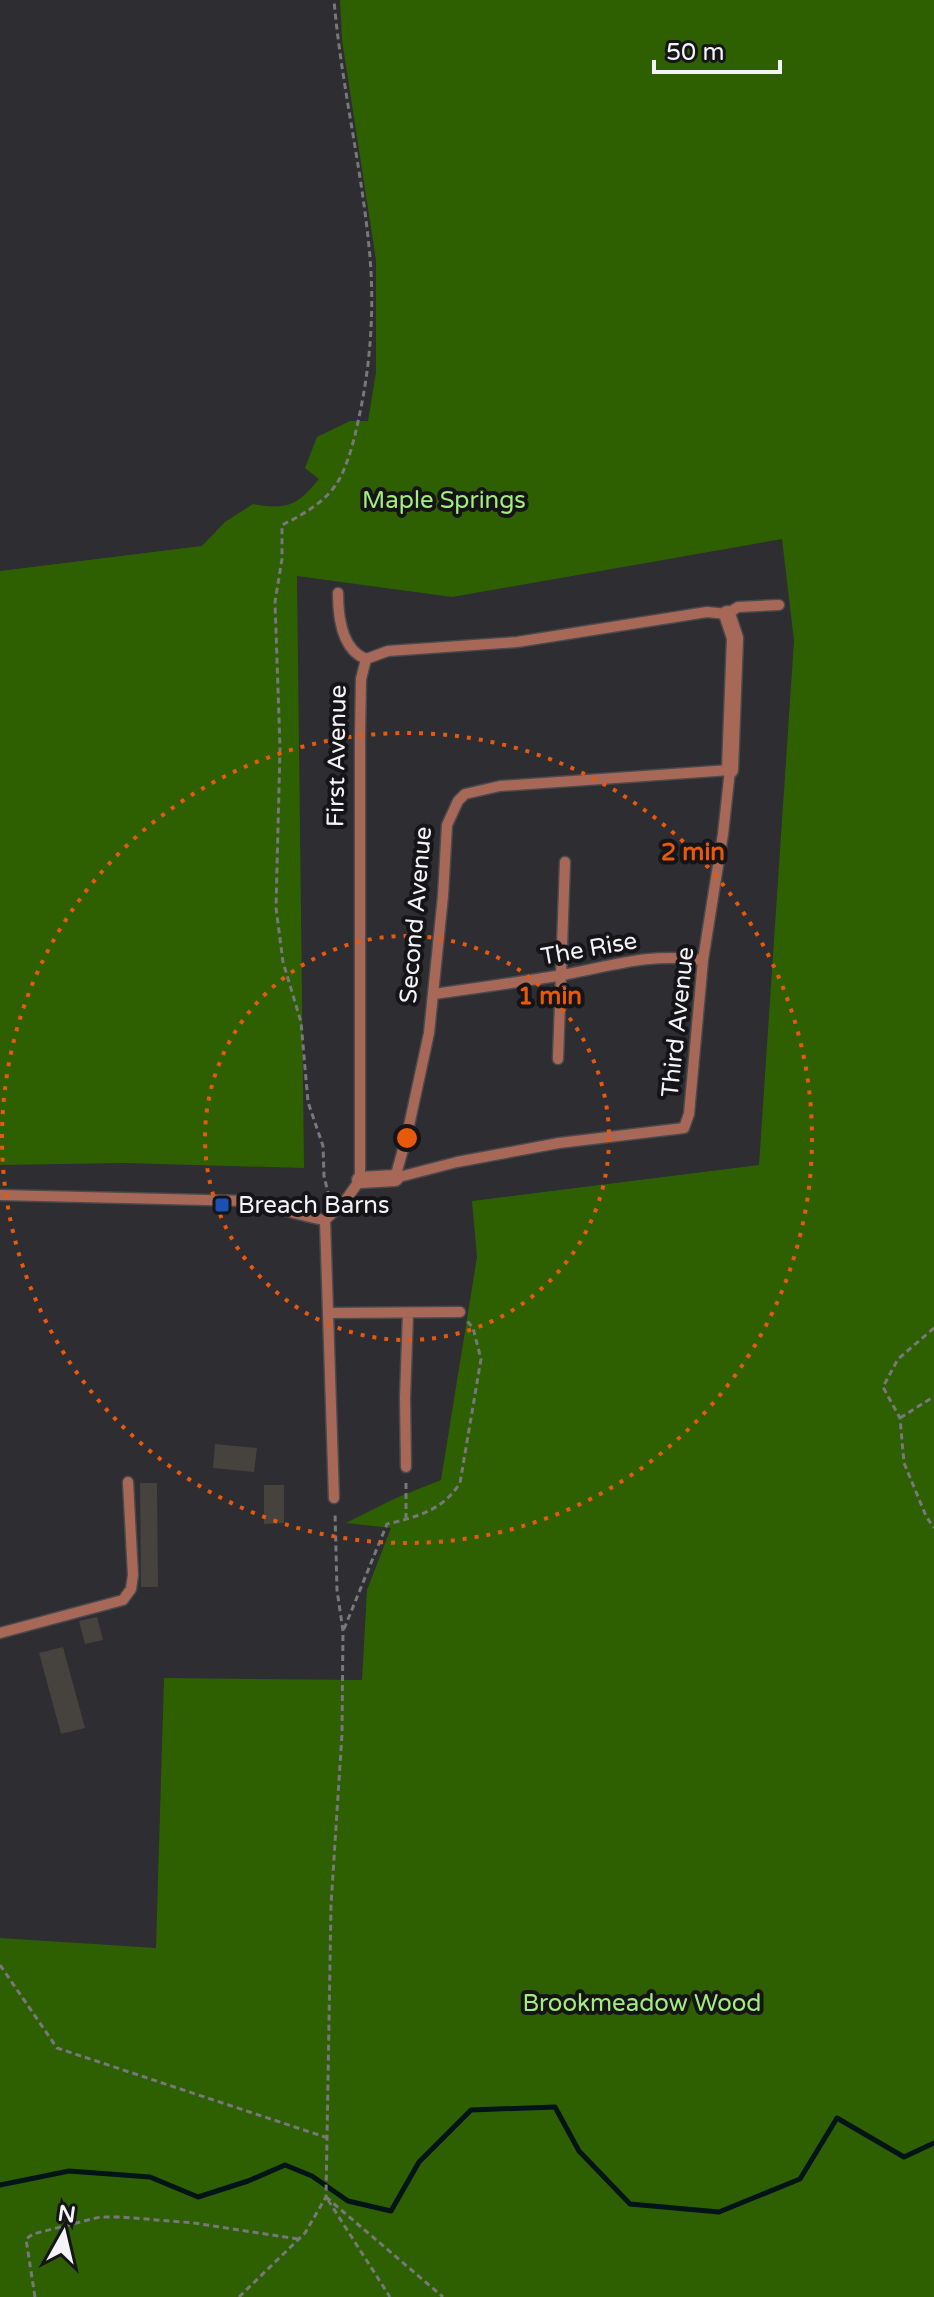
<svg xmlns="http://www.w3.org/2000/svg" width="934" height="2297" font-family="'Varela Round',sans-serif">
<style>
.green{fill:#2e6001}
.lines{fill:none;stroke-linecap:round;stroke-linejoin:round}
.stream{stroke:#031419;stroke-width:5}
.building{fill:#46433e}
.service-casing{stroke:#49494e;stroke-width:13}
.minor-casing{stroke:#49494e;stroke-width:19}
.path{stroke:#77777c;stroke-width:3;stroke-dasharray:6 4;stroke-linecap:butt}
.service{stroke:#a76857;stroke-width:10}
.minor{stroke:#a76857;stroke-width:16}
.ring{fill:none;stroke:#e8590c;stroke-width:4;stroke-dasharray:4 8}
.transit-dot{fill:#1a4fb4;stroke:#151518;stroke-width:3}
.labels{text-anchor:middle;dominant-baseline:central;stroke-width:8;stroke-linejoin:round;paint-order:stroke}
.park-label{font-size:24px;fill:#a5ec7d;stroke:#151518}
.street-label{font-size:24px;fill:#f4f4f8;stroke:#151518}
.poi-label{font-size:24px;fill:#f4f4f8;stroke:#151518;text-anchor:start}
.centre{fill:#e8590c;stroke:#151518;stroke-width:4}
.ring-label{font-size:24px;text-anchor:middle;font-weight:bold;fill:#e8590c;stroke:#151518;stroke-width:8;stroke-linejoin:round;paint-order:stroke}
</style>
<rect width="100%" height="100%" fill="#2d2d32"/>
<path class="green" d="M340 0H934V2297H0V1938L156 1948 164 1678 362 1680 367 1590 391 1528 346 1523 396 1498 441 1480 477 1257 472 1201 759 1165 794 641 782 539 452 597 297 576 304 1168 123 1163 0 1165V571L202 546 225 522 253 504C287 510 297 506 319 479L305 468 317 437 350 421H368L376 372V260L342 40Z"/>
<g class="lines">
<path class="stream" d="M0 2185 69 2171 150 2177 198 2197 248 2181 285 2165 312 2176 348 2201 391 2211 419 2162 471 2110 555 2107 579 2151 630 2204 719 2212 800 2179 837 2118 904 2157 934 2143"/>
</g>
<path class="building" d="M215 1444 257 1448 254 1472 213 1468Z
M140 1483H157L158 1587H141Z
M264 1485H284V1523L264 1524Z
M97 1617 103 1640 85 1644 79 1621Z
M63 1647 85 1728 61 1734 39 1653Z"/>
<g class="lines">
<defs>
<path id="service" d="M338 593C338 616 342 650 366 659
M730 770 723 834 703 960 689 1114 684 1128 559 1143 457 1162 395 1178 407 1135 429 1033 443 896 447 825 458 801 465 794 500 786Z
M434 994C477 988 520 982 563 975 616 965 647 953 703 960
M558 1059 565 862
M0 1195 247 1201C274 1206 299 1216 325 1220
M325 1220 345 1201 360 1180V736L361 679 366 659 388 651 517 642 707 612 727 614 738 607 779 605
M325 1220 334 1498
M329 1313 460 1312
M406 1467 405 1398 408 1313
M0 1633 123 1600 131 1589 133 1575 128 1482"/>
<path id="minor" d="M727 614 735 638 730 770
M360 1180 395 1178"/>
</defs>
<use href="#service" class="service-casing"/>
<use href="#minor" class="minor-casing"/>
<path class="path" d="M329 1197 324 1176 323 1146 308 1102 301 1022 283 962 276 908 280 748 275 602 282 559V525C302 515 322 504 335 486 347 470 355 437 359 417 371 363 375 303 369 247 361 164 341 83 334 0
M934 1328 898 1359 883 1387 900 1418 904 1463 926 1516 934 1528
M900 1418 933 1397
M406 1519V1479
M344 1629 387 1524C417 1517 443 1510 460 1483L481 1359 473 1328 467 1321
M0 1965 57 2048 328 2138
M326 2197 443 2297
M328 2200 390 2297
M35 2297 26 2239 33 2234 100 2217H121L194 2223 298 2239
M239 2297 305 2233 326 2197 331 1905 342 1734 343 1631 337 1590 335 1512"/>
<use href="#service" class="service"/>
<use href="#minor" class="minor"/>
</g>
<g class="ring">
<circle cx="407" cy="1138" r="202"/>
<circle cx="407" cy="1138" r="405"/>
</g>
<rect class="transit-dot" x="214" y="1197" width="16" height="16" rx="4"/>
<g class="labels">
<g class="park-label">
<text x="444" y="500">Maple Springs</text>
<text x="642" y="2003">Brookmeadow Wood</text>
</g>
<g class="street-label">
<text transform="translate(337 756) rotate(-89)">First Avenue</text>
<text transform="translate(416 915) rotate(-85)">Second Avenue</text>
<text transform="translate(589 949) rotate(-10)">The Rise</text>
<text transform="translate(678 1022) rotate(-84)">Third Avenue</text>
</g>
<g class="poi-label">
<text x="238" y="1205">Breach Barns</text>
</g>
</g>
<circle cx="407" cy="1138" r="12" class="centre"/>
<g class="ring-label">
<text x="693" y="860">2 min</text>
<text x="550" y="1004">1 min</text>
</g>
<g transform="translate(64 2233) rotate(8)" stroke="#151518" stroke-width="6" paint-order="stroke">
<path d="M0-6L14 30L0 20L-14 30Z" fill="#f4f4f8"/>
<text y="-12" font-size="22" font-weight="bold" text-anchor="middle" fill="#f4f4f8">N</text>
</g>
<path d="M654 60v12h126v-12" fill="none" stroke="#f4f4f8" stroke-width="4"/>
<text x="666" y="60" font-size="24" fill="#f4f4f8" stroke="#151518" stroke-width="6" paint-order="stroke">50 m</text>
</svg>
